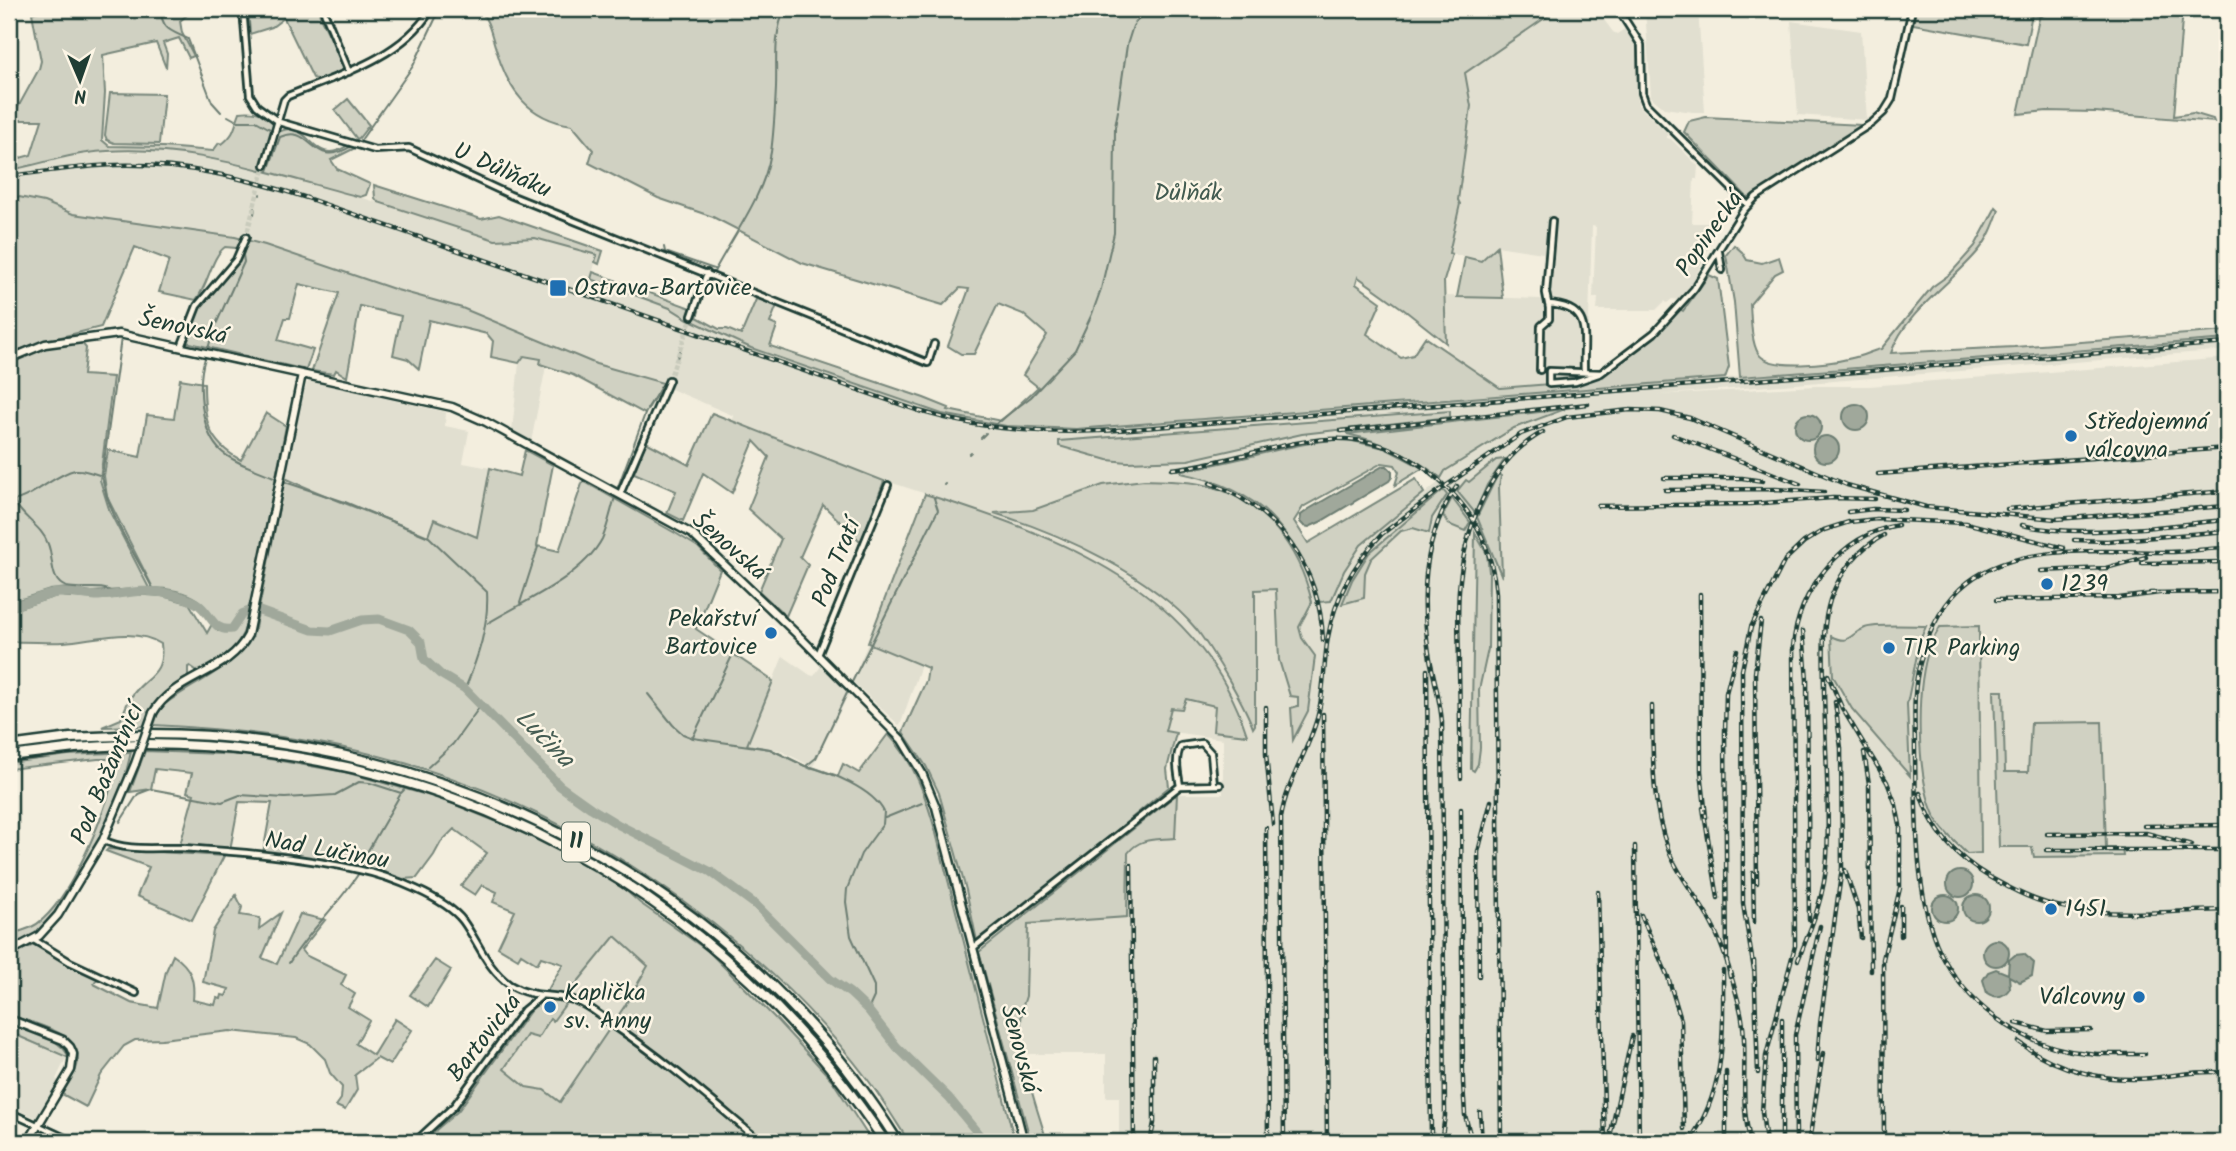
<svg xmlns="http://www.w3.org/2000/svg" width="2236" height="1151" font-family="Kalam,sans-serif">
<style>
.built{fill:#e1dfd0;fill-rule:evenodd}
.green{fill:#d0d1c2;stroke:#78877b;stroke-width:2}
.water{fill:#a0a89b;stroke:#6c7d72;stroke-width:2}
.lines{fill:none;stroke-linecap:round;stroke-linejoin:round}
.stream{stroke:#6c7d72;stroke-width:2}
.river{stroke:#a0a89b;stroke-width:9}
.street-tunnel{stroke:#c9cbbc;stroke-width:4.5;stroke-dasharray:4.5 2;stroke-linecap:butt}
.street-casing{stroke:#1f3d34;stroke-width:10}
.secondary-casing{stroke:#1f3d34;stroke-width:11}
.highway-casing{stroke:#1f3d34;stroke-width:13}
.street{stroke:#fcf5e5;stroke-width:4.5}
.secondary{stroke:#fcf5e5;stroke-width:6}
.highway{stroke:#fcf5e5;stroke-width:8}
.rail-casing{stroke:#1f3d34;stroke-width:4.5}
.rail{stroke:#fcf5e5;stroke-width:2;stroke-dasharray:5;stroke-linecap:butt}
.secondary-bridge-casing{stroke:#1f3d34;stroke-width:11;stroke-linecap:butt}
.secondary-bridge{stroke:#fcf5e5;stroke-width:6}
.poi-dot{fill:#1f6fb2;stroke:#fcf5e5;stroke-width:2.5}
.labels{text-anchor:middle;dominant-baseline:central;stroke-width:5;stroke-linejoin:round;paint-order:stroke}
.shield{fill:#fcf5e5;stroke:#617469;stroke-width:2}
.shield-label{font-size:23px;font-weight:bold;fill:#1f3d34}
.street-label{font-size:24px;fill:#1f3d34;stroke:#fcf5e5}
.park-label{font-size:24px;fill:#425b50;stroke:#fcf5e5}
.poi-label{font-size:24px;fill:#1f3d34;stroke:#fcf5e5;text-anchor:start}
.water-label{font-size:26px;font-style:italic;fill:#465d53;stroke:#fcf5e5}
</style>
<rect width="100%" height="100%" fill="#f3eede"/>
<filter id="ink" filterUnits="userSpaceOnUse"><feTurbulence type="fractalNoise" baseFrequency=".0143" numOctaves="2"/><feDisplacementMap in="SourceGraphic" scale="14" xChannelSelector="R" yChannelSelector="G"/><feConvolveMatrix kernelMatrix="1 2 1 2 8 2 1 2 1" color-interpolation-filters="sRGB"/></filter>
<g filter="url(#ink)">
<path class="built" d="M1558 9H1596L1613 32 1617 34 1626 28 1638 44V105L1667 133V138L1671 139 1698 166 1697 179H1694L1692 223H1709V234L1714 236 1693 282 1679 300 1672 299 1667 303 1665 301 1656 310H1597L1598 298H1593L1596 227 1592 226 1587 382 1501 388 1446 350V296L1541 299 1543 253 1497 246 1481 261 1449 253 1460 204 1458 200 1471 106 1465 73Z
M1645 9H1698L1705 112H1693L1664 108 1651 97Z
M1791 21 1861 31 1867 120 1798 115Z
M162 152 195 155 261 169 360 197 495 240 535 238 597 255 591 279 670 308 688 319 751 348 942 414 977 422 1023 428 1101 427 2227 339V350L1656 395 1816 386H1869L2227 358V1142H1119V1097H1106V1054H1023L1022 1007 1026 996 1027 926 1128 853 1134 845 1142 841 1175 838 1177 794H1223V739L1165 731 1171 708 1186 698 1216 706 1213 731 1247 735 1224 684 1196 641 1149 595 1100 563 1063 545 978 511 850 469 732 422 734 416 671 389 670 385 596 364 462 308 397 290 265 245 235 237 73 214 44 202 9 195V170L88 153ZM1560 410 1514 428 1445 471 1441 478 1401 451 1350 434ZM1450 412V417L1302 434 1188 460 1127 462 1108 460 1059 446V441ZM1315 441 1370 444 1385 448 1413 461 1439 482 1361 545 1344 571 1331 601H1319L1309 573 1293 542 1279 524 1259 505 1230 489 1182 473V470L1212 466ZM1103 485 1228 492 1255 508 1276 527 1302 568 1312 602 1299 627 1302 638 1315 656 1308 710 1298 706V697L1279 660 1276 588 1255 589V725L1253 727 1247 712 1211 649 1195 628 1154 591 1095 554 997 513 1033 510Z
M524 356 541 359V364L546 366 531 442 512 431 519 363Z
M310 381 446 412 445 426 469 431 463 463 490 468 477 538 434 519 429 536 345 502 324 496 285 478 297 415 307 383Z
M868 643 921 665 900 726 852 681Z
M783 656 810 675 814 676 821 666 849 693 813 767 779 750 747 745Z
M615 936 648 966 624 1007 613 1020 583 1000 568 994Z
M567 1002 581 1008 610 1028 559 1102 544 1090 527 1087 503 1069 527 1034 550 1018 554 1020Z
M9 1032 66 1058 56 1079 60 1082 41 1120 9 1106Z"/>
<path class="green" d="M47 9H194L180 21 182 33 194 56 189 58 179 38 163 43 167 54 166 68 156 43 103 55 105 93 102 140 109 146 163 147 213 151 219 143 222 144C236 133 234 127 240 112 254 110 268 113 274 126L263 159 269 161 277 133C310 114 311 171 348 145L357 147 331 160 337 169 370 184 366 195 360 197C272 174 180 140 87 153 61 156 35 166 9 170V161L31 155 42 120H11L39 69 41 61 32 13Z
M248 9H319L320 17 344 64 343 71 319 80 313 78 284 18 272 27 250 34Z
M479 9H1558L1465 73 1471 106 1458 200 1460 204 1449 253 1452 254 1444 281 1446 343 1403 309 1358 277 1356 284 1381 302 1367 334 1401 358 1413 355 1425 337 1500 388 1575 382 1601 373 1661 326H1664L1680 309 1683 311 1709 275 1718 279 1729 367 1725 378 1076 429 1006 426 942 414 751 348 688 319 670 308 591 279 593 272 699 311 697 317 719 329H727L741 335 757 297 777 305 770 323 777 326 770 346 924 398 949 408 948 410 1001 421 1038 387 1023 375 1047 335 1023 314 998 304 974 354H961L948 346 969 289 960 288 943 305 802 263 713 217 658 198 589 163 593 150 572 125C528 119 508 90 496 49 491 34 489 20 479 9Z
M1916 9H1984L2032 14 2026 44 1913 24Z
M2002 9H2183L2174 116 2193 113 2213 119 2214 122 2095 112 2047 111 2018 114 2040 14Z
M110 93 164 94 159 144 114 143 107 140 105 135Z
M348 99 369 125 359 138 357 139 335 110Z
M1706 117 1863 125 1748 198 1684 132 1689 121Z
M374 185 481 219 499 215 603 251 599 264 595 262 597 255 535 238 495 240 378 202 375 198Z
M9 195 44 202 73 214 235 237 265 245 397 290 462 308 596 364 663 383 645 414 573 375 540 364 541 359 524 356 519 363 491 357 493 341 487 334 429 320 419 369 408 359 393 355 401 316 360 306 347 377 336 370 334 374 312 371 339 293 299 284 290 318H285L278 340 313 350 306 370 186 342 199 307 242 255 236 248 225 247C211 257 209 284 196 300L159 292 169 260 135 247 101 327 41 342 19 350 13 343 9 345Z
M1996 207 1999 210C1994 224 1989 238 1979 250 1953 282 1905 312 1891 353L2014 347 2227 331V339L1740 377 1734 302 1726 255 1734 245 1742 252 1747 260 1762 263 1779 257 1783 270 1775 274 1750 304C1751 318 1751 341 1758 353 1769 372 1832 363 1852 358 1863 356 1871 351 1881 349L1932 287 1950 274 1975 246Z
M1497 246 1503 298 1457 297 1465 257 1481 261Z
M81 342 86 348 83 375 113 377 100 480 110 512 149 588 92 592 68 588 50 590 9 603V362L40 349Z
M180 379 204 383C204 420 207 442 241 460L266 413 286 426 250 608 241 612 231 626C213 630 211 608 198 600 186 592 167 588 153 588L107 497 104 476 108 450 140 457 147 415 174 418Z
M1565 409 1514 428 1445 471 1441 478C1409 454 1387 443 1347 434Z
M1450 411V417L1302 434 1188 460 1127 462 1108 460 1059 446V441Z
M712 413 884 481 861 542 823 505 800 557 808 565 786 616 759 591 781 539 748 509 769 457 754 441 732 493 703 473 683 521 667 513 676 491 634 473 646 442 689 465Z
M1343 439 1385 448 1423 468 1395 485 1399 472 1395 465 1382 463 1303 507 1294 521 1308 543 1416 479 1424 493 1361 545 1344 571 1331 601 1319 602C1293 529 1261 489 1181 473L1182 470C1237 463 1288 443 1343 439Z
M525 450 553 465 537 546 559 551 583 481 677 534 698 547 720 570 696 629 773 681 747 745 770 749 811 769 812 767 838 776 843 764 859 773 888 734C915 762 926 797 936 833L1015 1142H909C896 1122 883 1100 868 1080 751 926 568 804 379 756 306 737 230 729 154 725L158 713 165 704C196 681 241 666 255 628L285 478C332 500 381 516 428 536L434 519 477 537 490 468 519 476Z
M1505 459 1487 485 1475 513 1457 491 1466 480 1469 482 1496 460Z
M1498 474 1501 476 1499 487 1502 577 1477 517Z
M1144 480C1165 481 1188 480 1209 486 1265 501 1299 548 1312 602L1299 627 1302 638 1315 656 1308 711 1293 740 1291 708 1298 706V697L1290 696 1279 660 1276 589 1255 590V725L1253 728C1247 711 1238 696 1229 680 1219 663 1209 646 1197 630 1150 574 1062 534 994 513L1033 510 1103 485Z
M1443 490 1447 495 1432 518 1429 533 1413 528 1401 531 1371 559 1365 573 1364 598 1342 604 1352 580 1369 553Z
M925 494C1059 536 1200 589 1247 735L1213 731 1215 706 1186 699 1182 709 1171 708 1165 731 1176 733 1167 769 1169 787 1081 860 977 941 966 890 939 793 926 766 903 732 926 681 928 668 868 643Z
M1452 498 1470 522 1465 531 1448 524 1443 515Z
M1475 533 1487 554 1489 572 1488 649 1479 690 1480 748 1478 764 1474 771 1471 769Z
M130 594 162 596 189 603 207 633 212 624 218 631 233 630 244 614 250 612C242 647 229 655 199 672L190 666 188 667V677C165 698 157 691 144 726L102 727 121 719C124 712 126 704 131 697 145 676 165 676 161 644 134 626 94 640 64 642 46 643 27 641 9 642V611L57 596 99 599 115 598Z
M1926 626 1920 640 1907 704 1910 776 1852 709 1833 676 1831 636C1850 646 1849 634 1865 628 1875 624 1913 626 1926 626Z
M1979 626 1981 853 1967 854C1956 843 1941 830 1935 817 1916 777 1915 688 1930 646 1932 640 1937 633 1940 627Z
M1994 691H2003L2005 772H2028L2031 723 2102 722 2106 848H2122L2123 856 2034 857 2032 847H1999Z
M145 751 246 755 345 772 441 799 539 839 614 880 640 903 708 951 774 1017 832 1080 872 1142H422L458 1111 533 1007 549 1000 567 1002 553 1021 550 1019 538 1038 527 1035 504 1069 526 1087 544 1090 560 1102 624 1007 648 966 615 936 568 994 546 993 563 964 541 957 537 964 521 954 518 959 498 947 515 911 493 902 497 892 482 885 475 895 461 886 487 853 454 829 441 842 434 855 417 878 402 879 356 866 263 853 272 803 239 802 230 850 180 845 194 794 187 792 192 773 155 769 151 789 130 792Z
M131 752 121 793 99 842 74 885 43 928 28 940 9 946V934C20 932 35 927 43 919 75 890 109 806 116 763L112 759H98L9 769V763L68 755Z
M1177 794 1175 838C1156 840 1140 837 1128 853L1127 917 1028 924 1026 996C1010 1038 1035 1100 1047 1142H1031L979 952Z
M108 849 224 856 192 920 137 896 149 867 106 851Z
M236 895 242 907 240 915 260 918 259 929 281 913 262 958 277 964 300 914 325 920 301 950 305 955 346 975 341 985 355 994 348 1007 369 1020 356 1044 373 1055 395 1019 412 1030 390 1065 377 1058 355 1075 357 1090 345 1110 336 1106 341 1099 342 1087 330 1073 325 1059 310 1044 296 1038 230 1031 162 1039 135 1040 124 1046 101 1075 86 1107 62 1094C68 1083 78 1071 78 1059 80 1032 29 1022 9 1015V955L34 945 100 975 94 984 131 1003 158 1008 166 971 173 955C191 967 195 980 193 1000L215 1005 217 998 221 999 222 995 226 996 229 989 203 982 213 931Z
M435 960 451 970 428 1007 410 995Z
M9 1023C28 1031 62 1037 69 1058L9 1032Z"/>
<path class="water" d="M1843 417a13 13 0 1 1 26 0a13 13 0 1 1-26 0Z
M1795 427a13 13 0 1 1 26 0a13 13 0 1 1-26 0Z
M1813 449a13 13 0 1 1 26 0a13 13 0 1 1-26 0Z
M1383 466H1387L1392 471V477L1389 481 1320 522 1309 527 1304 526 1300 522 1301 515 1309 509Z
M1947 884a13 13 0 1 1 26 0a13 13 0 1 1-26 0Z
M1963 908a13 13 0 1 1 26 0a13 13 0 1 1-26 0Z
M1932 908a13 13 0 1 1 26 0a13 13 0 1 1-26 0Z
M1983 953a13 13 0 1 1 26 0a13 13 0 1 1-26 0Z
M2024 954 2034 963 2032 976 2020 982 2009 976 2010 988C2004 997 1996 999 1987 993L1983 980 1988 972 1996 969 2008 974 2009 960 2015 955Z"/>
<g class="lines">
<path class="stream" d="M160 9C163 31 170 30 188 39L212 102 221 112
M1118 107 1127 45 1133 26 1146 9
M228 116 237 121H256L272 130
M361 140 413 66 440 9
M268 171 280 137C313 122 311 173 353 145
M260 195V194
M254 214 255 208
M664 247 665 252 714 269
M714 272C734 234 764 196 771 152 774 131 775 109 776 88 777 60 773 34 785 9
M692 321 712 277
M689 328V327
M208 349 213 331 244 262 243 255 246 243
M205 358C197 383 200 433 222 452 236 464 259 470 276 478
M676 360 680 351
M647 409 666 379
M9 414 14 501C22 518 42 526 48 544 54 558 49 582 67 587 83 591 101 583 115 594
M993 426 1031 397 1075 350 1092 314 1101 289 1114 233 1115 127 1118 111
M981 438 986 433
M969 454 971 452
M102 476 121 338
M285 482 345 502 429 537 487 592C489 626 478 657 465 689
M944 485 945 484
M616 492 645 414
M9 502C35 497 55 474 75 470 84 469 94 473 102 476 109 518 135 553 154 591L162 592
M520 603 538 547
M488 623C524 601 582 577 602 539 608 526 611 510 615 497
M852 682 938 510 934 498
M848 691 816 758 806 766C830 772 873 789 884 812L883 824 861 854 847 889 846 902 851 936 874 986V997L868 1010
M648 694 673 725 683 734 693 738 770 749 805 766
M693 737 732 656
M428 767 453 744 481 705
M885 818 922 803
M120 822 138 794 151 789 222 802 240 795 285 798 335 795 359 782 370 783 401 793 404 790
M361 868 366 854 400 795
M289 963C309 931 338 905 359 873"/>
<path class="river" d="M9 606C25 604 40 596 56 593 71 591 84 596 99 596 121 595 141 588 164 593 175 595 191 598 200 606 212 616 214 632 232 629L242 614 254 609 312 630 330 631 362 620 379 619 409 630 421 642 424 659 440 674 465 689 560 786 591 808 619 825 711 872 756 905 830 979 850 993 868 1010 897 1047 949 1098 985 1142"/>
<path class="street-tunnel" d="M246 237 265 165
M669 380 692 316"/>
<defs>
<path id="street" d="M243 9 250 95 257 106 279 122 375 150 409 148 510 195 928 363 934 344
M323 9 349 72
M1618 9 1641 45 1642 93 1646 104 1748 205
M2004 9 2041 12 2048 9
M265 165 284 100 288 96C337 76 401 58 430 11
M1719 252 1722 270
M1548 304C1595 307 1582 337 1584 371
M692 316 707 273
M181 347 197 306 236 260 246 237
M1540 370 1541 326 1549 319V308L1546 293 1552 221
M1601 373 1549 371V384L1575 382 1601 373 1654 333 1694 289 1743 211 1756 197 1872 123 1884 112 1892 99 1912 9
M620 494 669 380
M818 655 888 485
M1180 786C1178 773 1174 758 1181 746L1202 743 1211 753 1214 785
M103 840C127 852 156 847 182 848 241 852 302 857 360 870 389 876 446 898 463 921 479 943 487 969 510 985 534 1000 559 992 581 1003 593 1009 605 1019 616 1027 667 1061 714 1103 761 1142
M34 940 70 962 136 993
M973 948 1180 786 1220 785
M9 1112 74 1142
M415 1142 454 1106 524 1010 540 997"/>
<path id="secondary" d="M9 359 45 344 119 334 452 407 486 422 692 534 803 640 902 740 922 773 936 807 1024 1142
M153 713C174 676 228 674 248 635L302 374
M9 952 39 936 58 915 103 840 135 764
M9 1019 63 1040 70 1047 73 1054 71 1070 28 1142"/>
<path id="highway" d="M149 734C448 734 739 886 898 1142
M146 744C451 747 716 888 885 1142
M9 746 70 738 142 735
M9 756 75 748 138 744"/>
</defs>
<use href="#street" class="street-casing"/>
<use href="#secondary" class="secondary-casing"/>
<use href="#highway" class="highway-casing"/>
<use href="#street" class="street"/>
<use href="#secondary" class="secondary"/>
<use href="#highway" class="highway"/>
<defs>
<path id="rail" d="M9 176C45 172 80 166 116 165 183 163 245 178 307 198L919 411C990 432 1057 435 1131 429L2227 343
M1341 431 1588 404
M1673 435 1800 484
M1172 469C1277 457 1358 397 1448 489 1478 518 1492 551 1496 593L1501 1142
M1878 474 2227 448
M1664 478H1742L1763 481
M1210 483C1278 509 1320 567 1323 640
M1665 490 1775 489 1824 492
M1598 506 1750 504 1833 498 1875 499
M2007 509 2227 491
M1848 512 1873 509 1904 510
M2022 525C2083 539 2164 525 2227 520
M2074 540 2107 541 2227 531
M2142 563 2227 562
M2041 571 2106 568 2146 557
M2150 593 2227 592
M1700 594 1701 771 1706 817
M1996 600 2119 598 2160 593
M1803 631 1807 680 1809 920
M1427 670 1431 1142
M1828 675 1842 708 1887 782 1896 805 1900 825V888L1883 959 1884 1142
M1652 706C1653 753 1651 804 1668 849 1678 876 1698 897 1711 923 1724 947 1732 978 1739 1004 1751 1049 1737 1098 1751 1142
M1266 707V754L1273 824
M1323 714 1327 1142
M1864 752 1869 784 1871 971
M1461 778C1460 742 1460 706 1459 671 1459 644 1457 617 1459 590 1464 530 1488 462 1543 432
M1920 793C1935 839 1965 866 2008 887 2027 897 2046 905 2068 908 2119 917 2175 911 2227 910
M1703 808 1718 898
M1461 809 1463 1083 1465 1115 1472 1142
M2144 826 2227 825
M1266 828 1268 1142
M2047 834 2146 833 2192 845
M1635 846 1639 1142
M2047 850H2227
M1131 865 1134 1142
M1845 870 1858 909 1861 938
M1753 873 1754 922
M1757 883 1755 673 1761 621
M1598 892 1605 1142
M1901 906V936
M1641 915 1668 977 1681 1020 1684 1129
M1798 960C1812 926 1825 895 1827 857 1830 802 1825 746 1824 691 1824 661 1821 629 1830 600 1840 572 1858 549 1884 535
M1754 961 1758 1073
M1754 970 1743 904 1742 670 1751 627 1785 560 1804 542 1824 530 1849 522 1877 519 1966 523 2064 548
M1479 976 1478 852 1491 801
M1730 977 1727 962 1725 733 1726 693 1737 650
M1782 1019V1142
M2016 1023 2047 1031 2091 1030
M2019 1042C2056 1070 2106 1083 2152 1078 2177 1075 2202 1070 2227 1073
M2079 1052 2097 1054H2145
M2086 1053C2029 1048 1974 1012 1945 961 1914 909 1916 813 1915 753 1915 723 1912 692 1920 663 1928 632 1942 602 1968 582 2019 542 2107 552 2169 552 2188 552 2208 548 2227 548
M1817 1061 1820 1024 1842 868 1841 748 1835 702
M1480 1112 1482 1142
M1611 1132 1632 1036
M1150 1142 1154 1123V1056
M1284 1142 1281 817C1287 782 1306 755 1316 722 1325 694 1323 665 1328 637 1335 597 1354 563 1382 534L1437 492 1521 434 1567 417 1630 410 1660 411 1690 418 1847 485 1926 507 2056 519 2227 506
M1441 1142 1445 1116 1442 722C1440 698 1433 677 1429 653 1420 595 1423 535 1457 486
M1688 1142C1727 1092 1723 1031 1723 970
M1726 1142V1072
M1766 1142 1762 1112 1766 1056 1795 946 1793 647C1798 590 1841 535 1898 525
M1796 1142 1795 1035 1820 926
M1809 1142 1823 1053"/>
</defs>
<use href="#rail" class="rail-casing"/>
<use href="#rail" class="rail"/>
<defs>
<path id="secondary-bridge" d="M135 764 153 713"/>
</defs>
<use href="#secondary-bridge" class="secondary-bridge-casing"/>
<use href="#secondary-bridge" class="secondary-bridge"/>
</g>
</g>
<g class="poi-dot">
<rect x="549" y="279" width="18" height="18" rx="3.5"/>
<circle cx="2071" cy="436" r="7"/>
<circle cx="2047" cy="584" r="7"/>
<circle cx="771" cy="633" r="7"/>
<circle cx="1889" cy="648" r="7"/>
<circle cx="2051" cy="909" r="7"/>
<circle cx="2139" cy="997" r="7"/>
<circle cx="550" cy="1007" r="7"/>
</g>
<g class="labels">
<rect class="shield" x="562" y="822.5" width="28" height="39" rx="5"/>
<g class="shield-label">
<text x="576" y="842">11</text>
</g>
<g class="street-label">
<text transform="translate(502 171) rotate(24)">U Důlňáku</text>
<text transform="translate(1710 234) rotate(-55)">Popinecká</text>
<text transform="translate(183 328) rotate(12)">Šenovská</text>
<text transform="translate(729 547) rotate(41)">Šenovská</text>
<text transform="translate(837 563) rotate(-68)">Pod Tratí</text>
<text transform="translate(108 774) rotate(-67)">Pod Bažantnicí</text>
<text transform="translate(327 851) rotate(10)">Nad Lučinou</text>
<text transform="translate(485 1038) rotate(-52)">Bartovická</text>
<text transform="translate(1019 1049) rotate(75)">Šenovská</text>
</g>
<g class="park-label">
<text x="1188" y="193">Důlňák</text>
</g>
<g class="poi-label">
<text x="574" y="288">Ostrava-Bartovice</text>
<text x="2085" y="422">Středojemná<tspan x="2085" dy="28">válcovna</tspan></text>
<text x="2061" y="584">1239</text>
<text x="757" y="619" text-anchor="end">Pekařství<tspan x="757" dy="28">Bartovice</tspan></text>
<text x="1903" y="648">TIR Parking</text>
<text x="2065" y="909">1451</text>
<text x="564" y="993">Kaplička<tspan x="564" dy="28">sv. Anny</tspan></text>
<text x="2125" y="997" text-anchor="end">Válcovny</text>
</g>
<g class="water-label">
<text transform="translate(544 739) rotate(45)">Lučina</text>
</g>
</g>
<rect width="2236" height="1151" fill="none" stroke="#fcf5e5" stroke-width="35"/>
<rect x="18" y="18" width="2201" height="1116" fill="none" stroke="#1f3d34" stroke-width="2.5" filter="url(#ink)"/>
<g transform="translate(80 80) rotate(178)" stroke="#fcf5e5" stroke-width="5" paint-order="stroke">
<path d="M0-5L12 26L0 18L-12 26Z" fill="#1f3d34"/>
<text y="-10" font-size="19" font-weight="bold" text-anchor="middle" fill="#1f3d34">N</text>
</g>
</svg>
